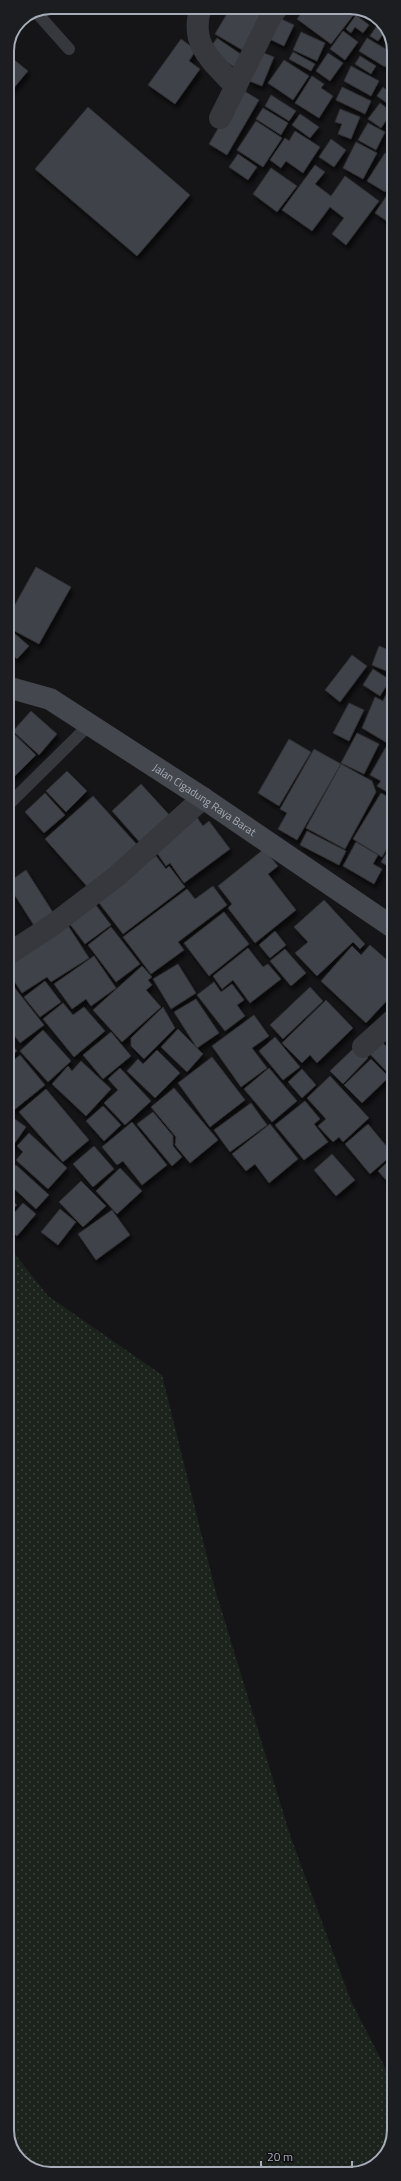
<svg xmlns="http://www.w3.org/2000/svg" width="401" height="2181" font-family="'Titillium Web',sans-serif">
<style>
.grass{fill:url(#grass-dots)}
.building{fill:#414348;stroke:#2f2f34;filter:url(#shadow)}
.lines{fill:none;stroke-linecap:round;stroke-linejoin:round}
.lane{stroke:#36383d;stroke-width:12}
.street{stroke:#36383d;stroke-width:22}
.secondary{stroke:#44474d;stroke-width:22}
.labels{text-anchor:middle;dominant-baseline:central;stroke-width:3;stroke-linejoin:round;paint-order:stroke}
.street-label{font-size:11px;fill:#a6adb8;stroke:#101013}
.rim{fill:none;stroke:#a6adb8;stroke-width:2}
</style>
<defs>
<pattern id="grass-dots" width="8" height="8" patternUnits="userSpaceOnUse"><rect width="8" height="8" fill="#1b231c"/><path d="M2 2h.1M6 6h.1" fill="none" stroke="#39403b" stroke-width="1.8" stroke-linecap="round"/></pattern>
<filter id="shadow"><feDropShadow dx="2.5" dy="4.5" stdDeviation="2" flood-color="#0009"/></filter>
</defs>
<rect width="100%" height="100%" fill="#151518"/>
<path class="grass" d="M7 1244 48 1296 162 1375 215 1589 290 1835 351 2001 394 2085V2130L383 2159 356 2174H46L20 2161 7 2136Z"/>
<path class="building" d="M231 7H261L267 11 244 51 215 34Z
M306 7H348L355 13 331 44 297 19Z
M354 7H355L377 18 373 22Z
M273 15 294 25 284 46 263 36Z
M356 15 369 25 363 33 355 27 351 33 346 29Z
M378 24 386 30 378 41 370 36Z
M343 31 358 42 345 60 330 49Z
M301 32 325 43 317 61 293 50Z
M388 34 394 45V46L384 40Z
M217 38 242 55 234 67 209 50Z
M367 38 394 54 385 67 359 51Z
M181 39 196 50 189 61 200 69 175 104 148 85Z
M256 50 274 57 262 86 244 79Z
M293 52 315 64 311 71 289 59Z
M328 53 343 63 330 81 316 71Z
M7 54 28 71 7 96Z
M360 56 376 66 371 74 355 64Z
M284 60 309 76 293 100 268 83Z
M351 66 379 81 371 96 344 81Z
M312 76 324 84 321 88 333 96 319 118 295 103Z
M342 87 371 101 365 114 336 100Z
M383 87 393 95 387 103 377 96Z
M241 89 259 100 227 155 209 144Z
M271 95 296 111 289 121 265 106Z
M380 103 392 112 381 128 368 119Z
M88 107 190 195 137 256 35 169Z
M263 108 288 123 281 135 256 119Z
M340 109 360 117 351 139 338 134 342 124 335 122Z
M300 114 319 127 310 138 292 125Z
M256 121 282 138 263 167 237 150Z
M368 123 385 132 376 150 358 140Z
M295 131 320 147 303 173 286 161 281 168 270 160 285 138 289 141Z
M331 139 346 150 334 167 319 157Z
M356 142 377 153 363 179 343 168Z
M394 143V155L388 151Z
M385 153 394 159V178L385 192 367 181Z
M238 154 257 167 248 180 229 167Z
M315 165 325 172 315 184 331 196 345 176 379 201 346 245 332 234 344 218 330 207 312 231 282 210Z
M271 168 297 186 277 212 253 194Z
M394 185V226L375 213Z
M36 567 71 587 39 644 7 627V619Z
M14 633 29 646 17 659 7 650V640Z
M379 646 394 652V667L391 673 372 665Z
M352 655 367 666 340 702 325 690Z
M373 669 390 680 380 696 363 685Z
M394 679V747L362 728 375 697 383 701Z
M349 703 364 710 349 741 333 733Z
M31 711 57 734 39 755 13 731Z
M11 731 36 755 14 777 7 770V735Z
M357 733 379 744 364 774 341 763Z
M289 739 311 752 279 806 258 793Z
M386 747 394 752V796L377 786 381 781 370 775Z
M314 749 341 764 297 840 278 829 287 813 280 809Z
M341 764 372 781 376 792 345 849 306 828Z
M67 771 87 791 66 812 46 791Z
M141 784 174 820 144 847 112 811Z
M45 793 65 815 44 833 25 812Z
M381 793 394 800V837L382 857 353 839Z
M93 796 140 848 92 892 45 839Z
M196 816 203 826 209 821 230 849 184 883 170 863 166 866 153 847Z
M307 831 346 851 339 865 300 845Z
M394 841V870L381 862Z
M356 842 378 855 373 864 382 869 374 884 343 866Z
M264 849 278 866 268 874 296 910 255 943 228 908 232 904 218 886Z
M156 856 166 869 169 866 185 887 123 934 93 895Z
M26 870 54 914 35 927 7 883Z
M213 886 227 905 178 942 184 950 151 974 123 937 187 889 195 899Z
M92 900 111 925 85 944 66 919Z
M324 900 365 944 360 949 353 942 317 976 295 953 308 942 294 927Z
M224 912 249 944 209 976 184 943Z
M67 924 89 958 51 982 47 977 22 993 7 970V962Z
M111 927 140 964 116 982 88 945Z
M275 931 286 945 270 958 259 945Z
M370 945 394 966V993L366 1023 321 981 352 946 361 955Z
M248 948 263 967 268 964 281 979 250 1003 233 980 222 989 213 976Z
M285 949 306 973 291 986 270 961Z
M94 956 116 988 91 1006 86 999 72 1009 54 984Z
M178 964 196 993 171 1009 153 979Z
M142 966 152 977 148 980 152 985 146 990 161 1007 122 1042 93 1010Z
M7 978 44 1025 20 1043 7 1026Z
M45 981 61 1002 40 1017 24 997Z
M214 982 221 992 232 984 244 1000 237 1005 245 1016 225 1031 197 995Z
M310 987 323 1001 283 1039 270 1025Z
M196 999 219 1033 197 1048 174 1012Z
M326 1000 353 1028 317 1063 310 1055 302 1063 282 1043Z
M63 1003 73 1015 84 1007 105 1031 74 1057 43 1019Z
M163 1007 175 1028 144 1059 131 1046V1038Z
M254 1015 269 1036 252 1048 267 1068 241 1087 212 1046Z
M178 1029 203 1054 187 1072 161 1047Z
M43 1030 71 1061 48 1082 20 1051Z
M111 1032 131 1056 103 1079 83 1055Z
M394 1034V1049L386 1042Z
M275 1037 300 1067 283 1080 259 1051Z
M7 1039 17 1051 7 1060Z
M380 1040 394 1054V1070L389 1074 368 1052Z
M356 1046 368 1058 343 1084 330 1071Z
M157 1050 180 1073 155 1098 127 1071 138 1059 143 1064Z
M20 1055 45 1085 14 1110 7 1102V1066Z
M212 1057 245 1100 210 1127 178 1083Z
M371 1059 389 1077 362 1103 344 1085Z
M81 1061 111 1089 86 1116 52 1084 68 1066 72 1071Z
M120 1068 151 1101 125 1125 104 1103 118 1090 108 1079Z
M269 1068 297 1101 272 1122 244 1089Z
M302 1069 316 1085 302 1098 288 1082Z
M330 1076 369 1118 343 1142 339 1137 333 1142 318 1126 326 1119 307 1098Z
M174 1088 218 1140 190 1163 175 1145 176 1137 151 1107Z
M46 1089 89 1140 63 1162 19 1112Z
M305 1101 320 1119 314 1124 328 1142 304 1160 275 1125Z
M251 1103 267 1125 230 1152 214 1130Z
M103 1106 121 1125 104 1141 86 1121Z
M7 1107 12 1113 7 1118Z
M153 1112 173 1136V1146L182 1157 172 1166 137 1124Z
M12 1117 26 1127 7 1154V1123Z
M132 1122 167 1165 142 1185 123 1161 117 1165 102 1147Z
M270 1124 298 1159 269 1183 255 1164 246 1171 232 1154Z
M368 1124 393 1154 370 1174 345 1144Z
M29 1133 67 1168 48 1189 16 1160 23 1152 17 1146Z
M94 1146 114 1169 93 1187 73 1164Z
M332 1154 355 1180 336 1196 314 1170Z
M393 1157H394V1189L378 1171Z
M16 1165 49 1195 36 1209 9 1184 15 1177 9 1172Z
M120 1168 142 1191 117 1214 96 1191Z
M81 1181 106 1206 83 1227 59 1202Z
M7 1196 17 1205 7 1215Z
M23 1203 36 1214 17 1236 7 1228V1221Z
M60 1209 76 1222 58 1245 41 1232Z
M112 1210 130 1235 96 1260 78 1234Z"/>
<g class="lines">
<path class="lane" d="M37 13 69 49
M7 806 89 725"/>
<path class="street" d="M201 7C188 46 214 62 236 87
M220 118 271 16 278 7
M7 955 54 924 117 876 203 798
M363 1047 394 1019"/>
<path class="secondary" id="s1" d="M7 687 50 699 203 798 394 928"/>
</g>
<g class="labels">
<g class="street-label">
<text stroke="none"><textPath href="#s1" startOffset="229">Jalan Cigadung Raya Barat</textPath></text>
</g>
</g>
<path d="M0 0H401V2181H0ZM51 14H350A37 37 0 0 1 387 51V2130A37 37 0 0 1 350 2167H51A37 37 0 0 1 14 2130V51A37 37 0 0 1 51 14Z" fill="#1c1d20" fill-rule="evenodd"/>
<path class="rim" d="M51 14H350A37 37 0 0 1 387 51V2130A37 37 0 0 1 350 2167H51A37 37 0 0 1 14 2130V51A37 37 0 0 1 51 14Z"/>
<path d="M261 2161v6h91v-6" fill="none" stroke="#a6adb8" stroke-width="2"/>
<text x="267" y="2161" font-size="12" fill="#a6adb8" stroke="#101013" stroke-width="3" paint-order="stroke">20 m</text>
</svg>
